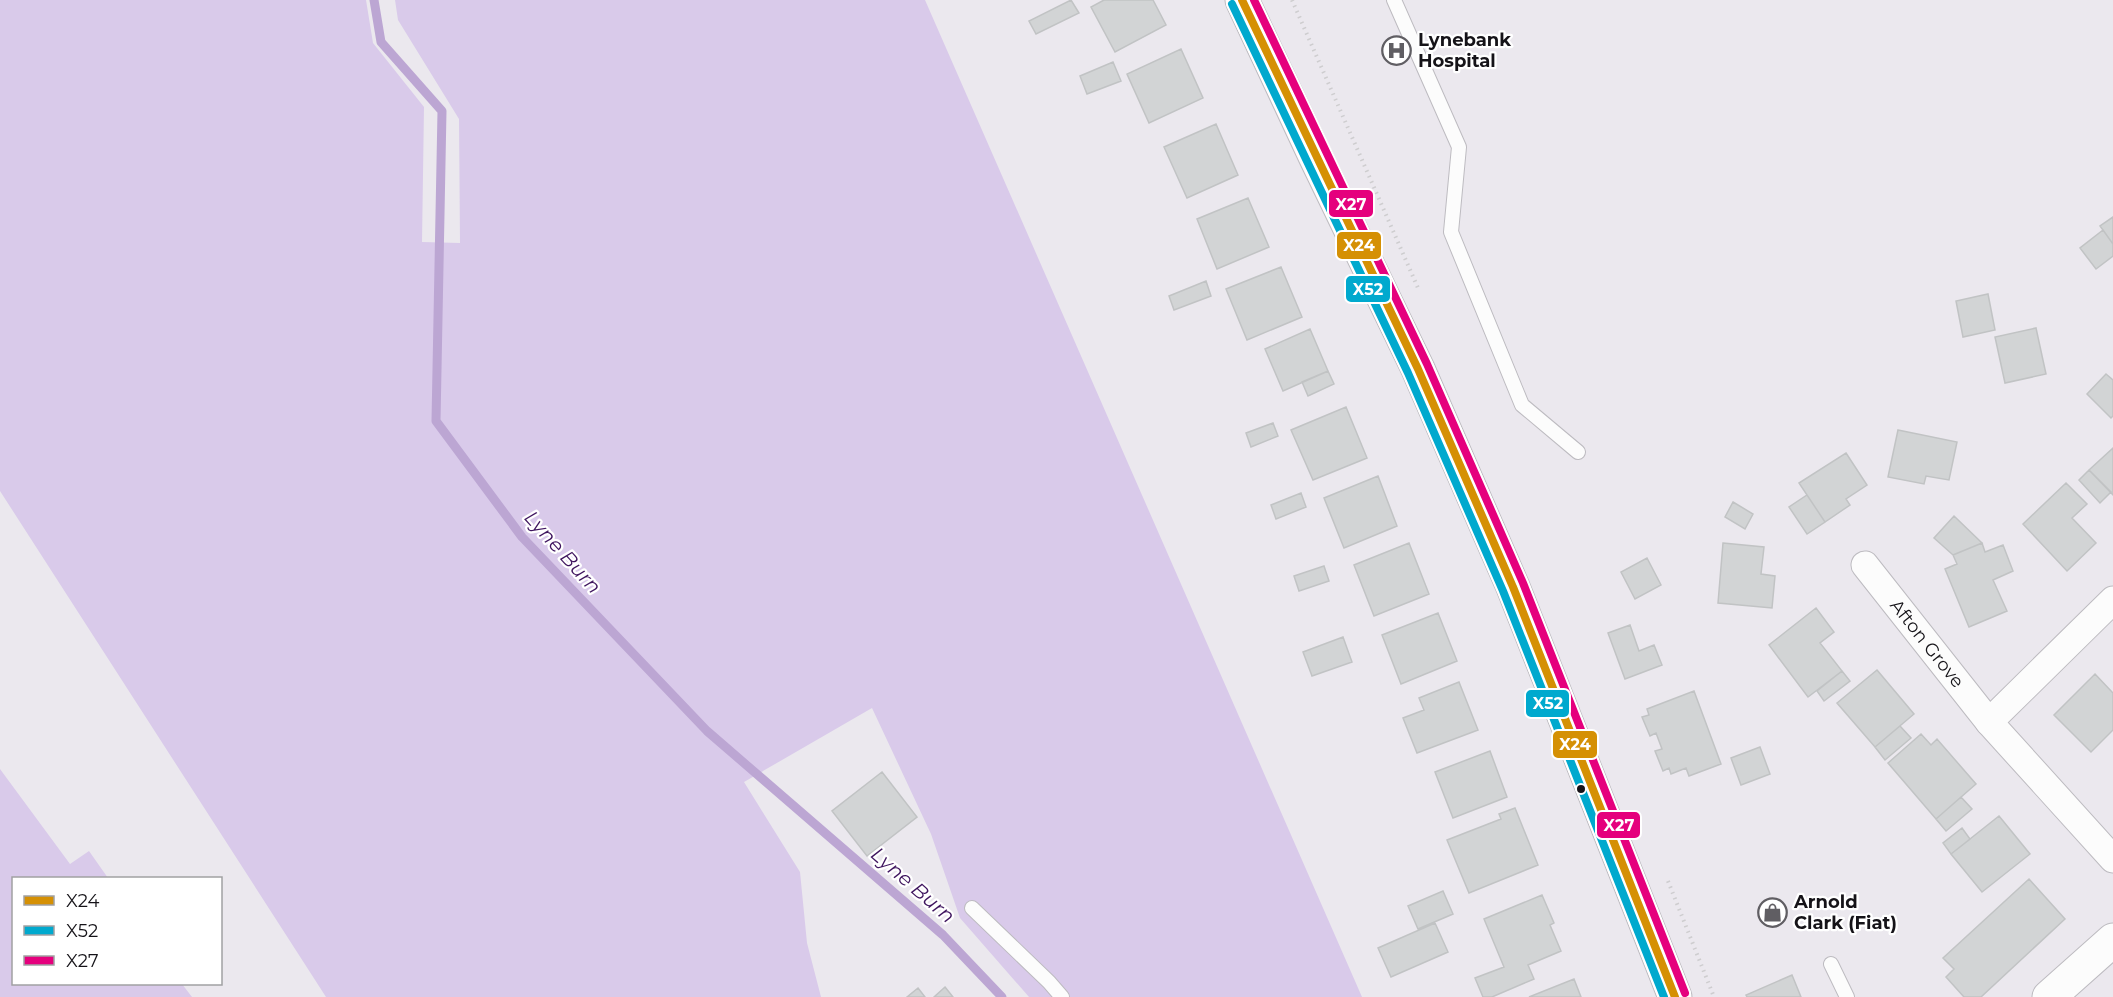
<svg xmlns="http://www.w3.org/2000/svg" width="2113" height="997" font-family="Montserrat,sans-serif">
<style>
.green{fill:#d9caea}
.lines{fill:none;stroke-linecap:round;stroke-linejoin:round}
.stream{stroke:#bca6d3;stroke-width:9}
.building{fill:#d2d4d5;stroke:#c1c3c4;stroke-width:1.5}
.service-casing{stroke:#bdbbc0;stroke-width:16}
.minor-casing{stroke:#bdbbc0;stroke-width:29}
.tertiary-casing{stroke:#bdbbc0;stroke-width:35}
.primary-casing{stroke:#bdbbc0;stroke-width:35}
.path{stroke:#cecdcf;stroke-width:4;stroke-dasharray:1.5 4.5;stroke-linecap:butt}
.service{stroke:#fcfcfc;stroke-width:14}
.minor{stroke:#fcfcfc;stroke-width:27}
.tertiary{stroke:#fcfcfc;stroke-width:33}
.primary{stroke:#fcfcfc;stroke-width:33}
.bus-1-casing{stroke:#fff;stroke-width:12}
.bus-2-casing{stroke:#fff;stroke-width:12}
.bus-3-casing{stroke:#fff;stroke-width:12}
.bus-1{stroke:#d59004;stroke-width:8}
.bus-2{stroke:#00a9ce;stroke-width:8}
.bus-3{stroke:#e5007d;stroke-width:8}
.bus-dot{fill:#151318;stroke:#fff;stroke-width:2}
.labels{text-anchor:middle;dominant-baseline:central;stroke-width:4.5;stroke-linejoin:round;paint-order:stroke}
.poi-label{font-size:18px;font-weight:bold;fill:#151318;stroke:#fff;text-anchor:start}
.street-label{font-size:18px;fill:#151318;stroke:#fff}
.water-label{font-size:20px;font-style:italic;fill:#3e145e;stroke:#fff}
.line-badge{stroke:#fff;stroke-width:2}
.badge-label{font-size:16px;text-anchor:middle;font-weight:bold;fill:#fff}
</style>
<rect width="100%" height="100%" fill="#ebe8ee"/>
<path class="green" d="M0 0H366L373 43 424 107 422 242 460 243 459 119 398 20 395 0H925L1362 997H1029L960 918 931 834 872 708 744 782 800 872 807 943 821 997H326L0 491Z
M0 769 70 864 89 851 108 878H14V984H182L192 997H0Z"/>
<g class="lines">
<path class="stream" d="M374 0 381 42 442 111 436 421 522 537 707 731 943 935 1002 997"/>
</g>
<path class="building" d="M1071 0 1079 13 1036 34 1029 21Z
M1104 0H1153L1166 25 1115 52 1091 7Z
M1181 49 1203 98 1149 123 1127 74Z
M1113 62 1121 81 1087 94 1080 76Z
M1216 124 1238 175 1187 198 1164 147Z
M1248 198 1269 247 1217 269 1197 219Z
M2113 217V244L2100 226Z
M2103 230 2113 244V256L2096 269 2080 248Z
M1281 267 1302 317 1247 340 1226 289Z
M1206 281 1211 296 1174 310 1169 296Z
M1988 294 1995 330 1963 337 1956 301Z
M2036 328 2046 374 2005 383 1995 337Z
M1310 329 1328 371 1283 391 1265 349Z
M1328 371 1334 384 1308 396 1302 382Z
M2106 374 2113 380V416L2111 418 2087 394Z
M1346 407 1367 458 1313 480 1291 430Z
M1273 423 1278 436 1251 447 1246 433Z
M1898 430 1957 442 1949 480 1926 476 1924 484 1888 477Z
M2113 448V495L2089 470Z
M1846 453 1867 485 1846 499 1850 505 1825 522 1799 483Z
M2089 470 2111 492 2100 503 2079 480Z
M1378 476 1397 526 1344 548 1324 498Z
M2066 483 2087 504 2072 518 2096 543 2067 571 2023 524Z
M1301 493 1306 507 1276 519 1271 505Z
M1807 495 1825 522 1807 534 1789 507Z
M1733 502 1753 514 1745 529 1725 517Z
M1954 516 1982 543 1953 555 1934 538Z
M1409 543 1429 594 1374 616 1354 565Z
M1723 543 1764 547 1761 574 1775 576 1772 608 1718 603Z
M1982 543 1985 552 2003 545 2013 571 1993 580 2007 611 1969 627 1945 569 1957 564 1953 555Z
M1647 558 1661 585 1635 599 1621 572Z
M1324 566 1329 581 1299 591 1294 576Z
M1816 608 1834 632 1820 643 1842 671 1808 697 1769 645Z
M1438 613 1457 661 1401 684 1382 635Z
M1630 625 1639 651 1654 645 1662 665 1625 679 1608 633Z
M1343 637 1352 662 1312 676 1303 652Z
M1877 670 1914 714 1875 747 1837 703Z
M1842 671 1850 681 1824 701 1817 691Z
M2095 674 2113 693V730L2091 752 2054 715Z
M1459 682 1478 730 1417 753 1403 718 1424 710 1419 698Z
M1694 691 1721 764 1689 776 1686 768 1671 774 1669 768 1663 771 1655 751 1662 749 1656 733 1650 736 1642 717 1649 715 1647 709Z
M1900 726 1911 738 1885 760 1875 747Z
M1921 734 1931 745 1937 739 1976 784 1936 819 1888 763Z
M1760 747 1770 774 1741 785 1731 758Z
M1490 751 1507 797 1453 818 1435 772Z
M882 772 917 817 867 856 832 811Z
M1961 797 1972 809 1946 831 1936 819Z
M1515 808 1538 865 1469 893 1447 840 1501 819 1499 814Z
M1999 816 2030 854 1982 892 1951 854Z
M1962 828 1970 839 1951 854 1943 843Z
M2029 879 2065 919 1981 997H1964L1946 977 1954 969 1943 958Z
M1443 891 1453 914 1418 929 1408 906Z
M1542 895 1554 923 1550 925 1561 951 1528 965 1534 979 1492 997H1483L1475 978 1504 967 1484 919Z
M1435 923 1448 952 1391 977 1378 948Z
M1792 975 1801 997H1747L1746 995Z
M1574 979 1581 997H1529Z
M945 987 953 997H934Z
M918 988 925 997H907Z"/>
<g class="lines">
<defs>
<path id="service" d="M1394 0 1459 147 1451 232 1522 405 1578 452
M972 908 1049 982 1062 997
M1831 964 1847 997"/>
<g id="minor">
<path id="s1" d="M1865 565 1989 722 2113 859"/>
<path d="M1989 722 2113 600"/>
</g>
<path id="tertiary" d="M2049 997 2113 940"/>
<path id="primary" d="M1242 0 1315 156 1418 369 1513 587 1675 997"/>
</defs>
<use href="#service" class="service-casing"/>
<use href="#minor" class="minor-casing"/>
<use href="#tertiary" class="tertiary-casing"/>
<use href="#primary" class="primary-casing"/>
<path class="path" d="M1292 0 1418 288
M1668 881 1714 997"/>
<use href="#service" class="service"/>
<use href="#minor" class="minor"/>
<use href="#tertiary" class="tertiary"/>
<use href="#primary" class="primary"/>
<defs>
<path id="bus-1" d="M1242 0 1418 369 1513 587 1675 997"/>
<path id="bus-2" d="M1232 4 1408 373 1503 591 1664 997"/>
<path id="bus-3" d="M1254 0 1427 364 1523 583 1685 993"/>
</defs>
<use href="#bus-1" class="bus-1-casing"/>
<use href="#bus-2" class="bus-2-casing"/>
<use href="#bus-3" class="bus-3-casing"/>
<use href="#bus-1" class="bus-1"/>
<use href="#bus-2" class="bus-2"/>
<use href="#bus-3" class="bus-3"/>
</g>
<defs>
<symbol id="hospital-ring" viewBox="-11 -11 22 22"><circle r="9.5" fill="#fff" stroke="#605e63" stroke-width="1.5"/><path d="M-5-5h3v3.5h4V-5h3V5h-3V1.5h-4V5h-3Z" fill="#605e63"/></symbol>
<symbol id="shop-ring" viewBox="-11 -11 22 22"><circle r="9.5" fill="#fff" stroke="#605e63" stroke-width="1.5"/><path d="M-5-2.5h2.3a2.7 3.5 0 0 1 5.4 0H5L5.5 6h-11ZM-1.5-2.5h3a1.5 2.3 0 0 0-3 0Z" fill="#605e63"/></symbol>
</defs>
<g fill-rule="evenodd">
<use href="#hospital-ring" x="1380" y="34" width="33" height="33"/>
<use href="#shop-ring" x="1756" y="896" width="33" height="33"/>
</g>
<circle class="bus-dot" cx="1581" cy="789" r="5"/>
<g class="labels">
<g class="poi-label">
<text x="1418" y="40">Lynebank<tspan x="1418" dy="21">Hospital</tspan></text>
<text x="1794" y="902">Arnold<tspan x="1794" dy="21">Clark (Fiat)</tspan></text>
</g>
<g class="street-label">
<text stroke="none"><textPath href="#s1" startOffset="100">Afton Grove</textPath></text>
</g>
<g class="water-label">
<text transform="translate(563 552) rotate(48)">Lyne Burn</text>
<text transform="translate(913 885) rotate(41)">Lyne Burn</text>
</g>
</g>
<g class="line-badge">
<rect x="1328" y="189" width="46" height="29" rx="6" fill="#e5007d"/>
<rect x="1336" y="231" width="46" height="29" rx="6" fill="#d59004"/>
<rect x="1345" y="275" width="46" height="28" rx="6" fill="#00a9ce"/>
<rect x="1525" y="689" width="45" height="29" rx="6" fill="#00a9ce"/>
<rect x="1552" y="730" width="46" height="29" rx="6" fill="#d59004"/>
<rect x="1596" y="811" width="45" height="28" rx="6" fill="#e5007d"/>
</g>
<g class="badge-label">
<text x="1351" y="210">X27</text>
<text x="1359" y="251">X24</text>
<text x="1368" y="295">X52</text>
<text x="1548" y="709">X52</text>
<text x="1575" y="750">X24</text>
<text x="1619" y="831">X27</text>
</g>
<rect x="12" y="877" width="210" height="108" fill="#ffffff" stroke="#a1a1a3" stroke-width="1.5"/>
<rect x="24" y="896" width="30" height="9" fill="#d59004" stroke="#a1a1a3" stroke-width="1.5"/>
<text x="66" y="907" font-size="18" fill="#151318">X24</text>
<rect x="24" y="926" width="30" height="9" fill="#00a9ce" stroke="#a1a1a3" stroke-width="1.5"/>
<text x="66" y="937" font-size="18" fill="#151318">X52</text>
<rect x="24" y="956" width="30" height="9" fill="#e5007d" stroke="#a1a1a3" stroke-width="1.5"/>
<text x="66" y="967" font-size="18" fill="#151318">X27</text>
</svg>
